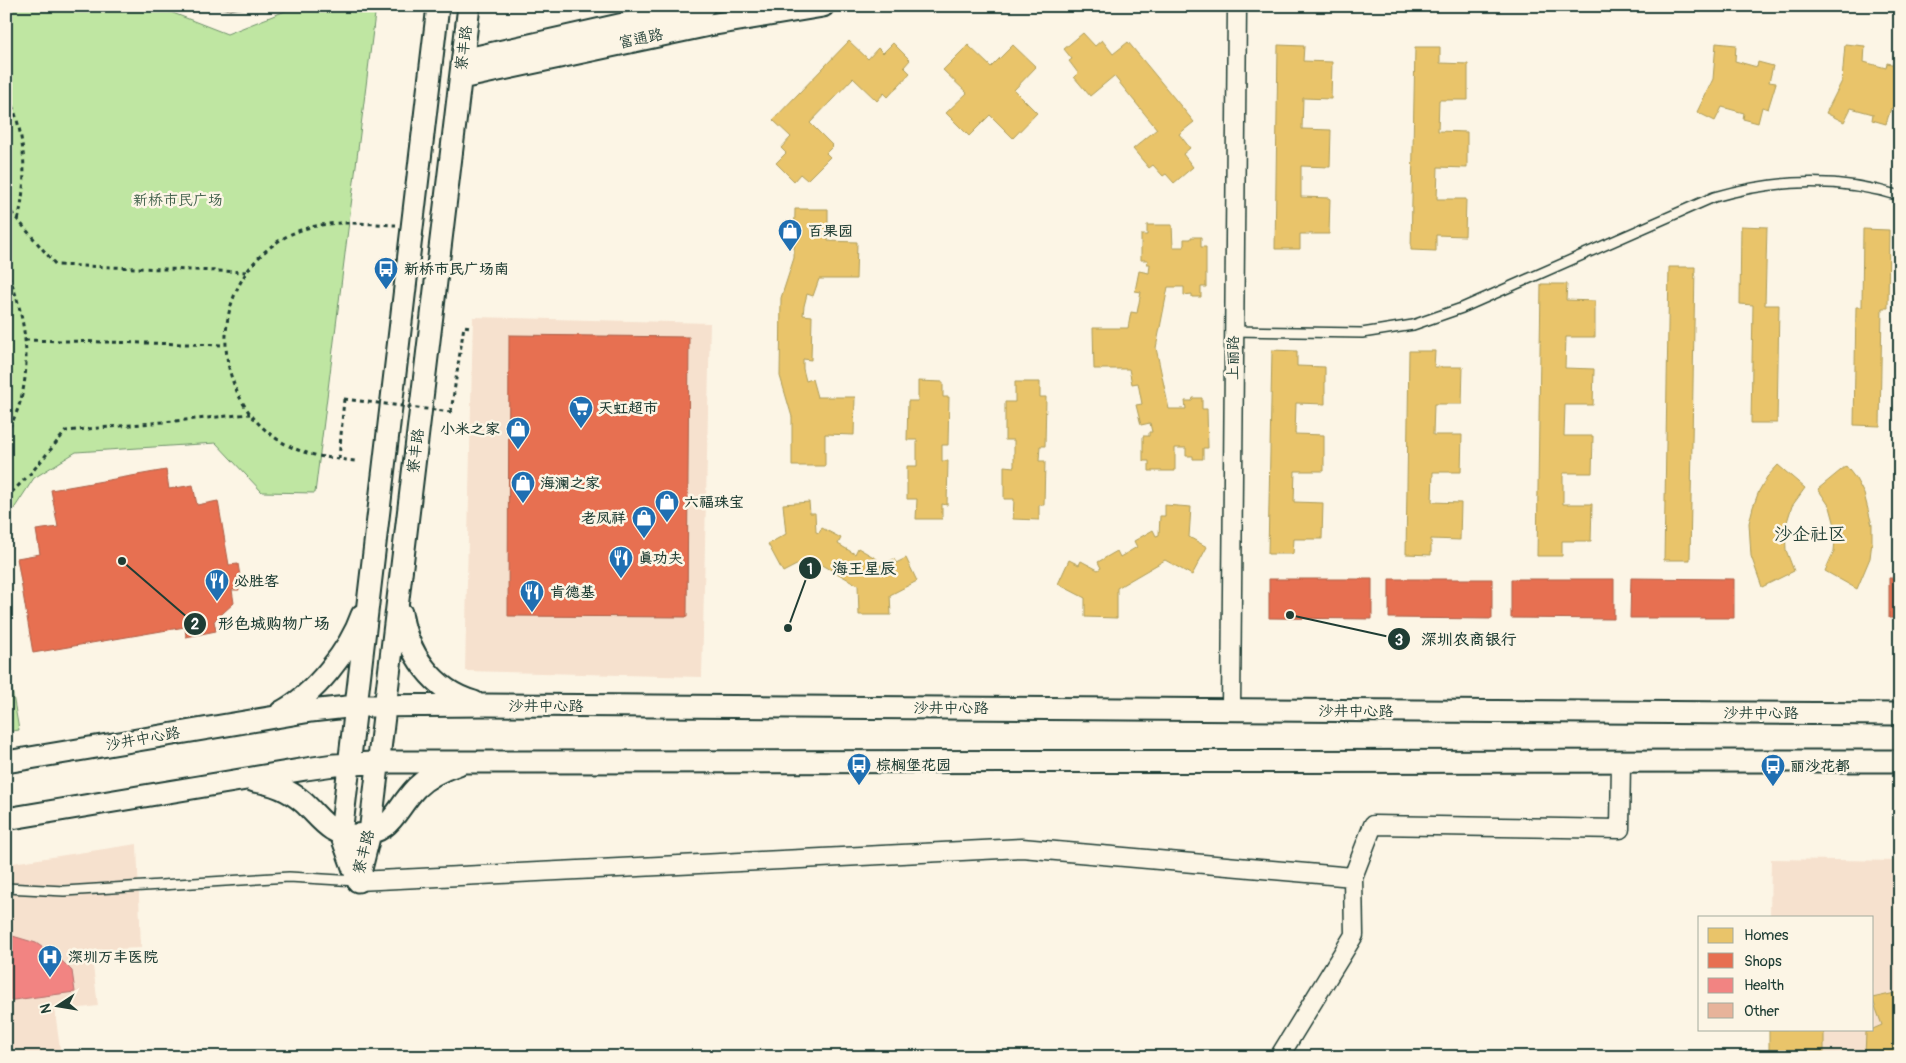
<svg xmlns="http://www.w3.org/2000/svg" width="1906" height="1063" font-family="Pangolin,'LXGW WenKai TC',sans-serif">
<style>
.built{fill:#f6e1ce}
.green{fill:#bfe6a2;stroke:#6f926b}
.homes{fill:#e9c46a;stroke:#ac9c5a}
.shops{fill:#e76f51;stroke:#ab6048}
.health{fill:#f28482;stroke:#b36f6b}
.building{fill:#e7b39a;stroke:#1f3d34}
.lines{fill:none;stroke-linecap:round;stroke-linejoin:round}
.service-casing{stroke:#1f3d34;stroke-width:12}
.minor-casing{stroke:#1f3d34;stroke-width:21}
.tertiary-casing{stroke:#1f3d34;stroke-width:25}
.path{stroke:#1f3d34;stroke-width:3;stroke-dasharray:4 4;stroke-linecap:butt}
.service{stroke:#fcf5e5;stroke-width:9}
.minor{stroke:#fcf5e5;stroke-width:18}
.tertiary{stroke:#fcf5e5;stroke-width:21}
.path-bridge{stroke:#1f3d34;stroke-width:3;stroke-dasharray:4 4;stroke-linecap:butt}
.labels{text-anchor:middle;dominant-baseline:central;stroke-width:5;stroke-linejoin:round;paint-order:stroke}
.street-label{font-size:15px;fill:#1f3d34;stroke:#fcf5e5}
.park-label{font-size:15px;fill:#3f5f4a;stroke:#fcf5e5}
.poi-label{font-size:15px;font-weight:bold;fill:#1f3d34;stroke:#fcf5e5;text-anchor:start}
.quarter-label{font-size:18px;fill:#1f3d34;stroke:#fcf5e5}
.leader{fill:none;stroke:#1f3d34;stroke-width:2}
.callout-dot{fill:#1f3d34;stroke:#fcf5e5;stroke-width:2}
.mark-label{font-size:15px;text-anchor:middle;font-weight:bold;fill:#fff}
.callout-label{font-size:16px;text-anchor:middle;font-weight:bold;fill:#1f3d34;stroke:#fcf5e5;stroke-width:5;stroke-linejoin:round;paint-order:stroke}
</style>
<rect width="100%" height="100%" fill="#fcf5e5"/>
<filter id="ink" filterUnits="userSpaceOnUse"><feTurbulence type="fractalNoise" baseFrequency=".02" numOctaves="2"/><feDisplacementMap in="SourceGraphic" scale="10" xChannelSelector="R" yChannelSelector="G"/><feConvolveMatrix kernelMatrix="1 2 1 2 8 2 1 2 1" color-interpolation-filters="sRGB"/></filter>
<g filter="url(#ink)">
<path class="built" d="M473 317 710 323 702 677 465 671Z
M137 844 141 948 91 950 98 1006 55 1011 61 1057H6V864Z
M1771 859 1900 861V1057H1769V1029H1872V917H1770Z"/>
<path class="green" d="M6 6H155L227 34 298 6H376L315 493 262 492 216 443 76 452 34 478 6 521Z
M6 655 19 730 6 732Z"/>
<path class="homes" d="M1083 33 1095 46 1102 40 1113 54 1128 42 1194 122 1179 134 1190 148 1183 154 1193 167 1174 183 1166 174 1163 176 1153 165 1149 168 1133 149 1157 129 1114 76 1090 96 1074 77 1078 73 1069 61 1072 59 1064 49Z
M849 41 868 59 878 48 883 53 893 43 910 60 904 67 910 73 888 97 884 93 877 101 853 78 810 123 833 146 826 153 830 157 807 180 800 174 794 181 776 163 786 153 781 148 791 137 773 120Z
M1716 43 1736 45 1735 61 1757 67 1758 62 1773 66 1769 82 1776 83 1768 109 1762 107 1758 123 1743 119 1744 113 1722 107 1715 121 1697 112 1713 79Z
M1845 44 1865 46 1864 62 1886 68 1887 63 1900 66 1898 82 1900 83V101L1897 110 1891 108 1886 124 1872 120 1873 114 1851 108 1844 122 1826 113 1842 81Z
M968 45 991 67 1013 45 1036 67 1014 90 1037 113 1013 138 990 115 969 136 946 113 967 93 943 70Z
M1278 45 1304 46 1303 61 1332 62 1331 99 1303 98 1302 129 1331 130 1330 167 1301 166V197L1330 198 1329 234H1300V249H1275Z
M1415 47H1440V63L1468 64V100H1439L1438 131 1467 132V168L1438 167 1437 199H1466L1465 236 1436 235V251L1411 250Z
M795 209H828V241L857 242 856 279H819L813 296 807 294 804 306 803 315 812 316 811 360 803 359V369L806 381 812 379 817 397H855L854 435 825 434V466H792V417L780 376 781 298 794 258Z
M1147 225H1172L1173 247H1184V239H1191V237H1201V247H1206V287H1201V297H1192V294L1184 295V287H1168L1156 348 1169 409H1186L1185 401H1192L1193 398H1202V409H1207L1208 448H1203V459H1193V456H1186V448H1175V471H1149V461H1143V436H1149V432H1152L1150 423 1141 425 1136 405 1142 404 1138 383 1132 384 1129 369H1094L1093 328H1128L1131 312 1137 313 1141 292 1135 291 1139 271 1149 273 1150 264H1147L1148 260H1141V235H1147Z
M1741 226 1767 227 1765 305H1779L1777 423H1751L1753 305 1740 304Z
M1863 229 1889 230 1888 308H1882L1880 426 1854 425 1856 307H1862Z
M1669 267H1695L1690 560H1664Z
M1541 284H1567L1566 300 1595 301V337H1566L1565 368 1594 369 1593 405H1565L1564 436H1593L1592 473H1563V504H1592L1591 541H1562V556H1537Z
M1272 350 1297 351V366L1325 367V404L1296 403 1295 434 1324 435V471H1295L1294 502 1323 503 1322 539H1294L1293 554H1268Z
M1409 351H1435L1434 367H1463L1462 404H1434L1433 435H1462L1461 472H1433L1432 502 1461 503 1460 540 1431 539V555L1406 554Z
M918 381 943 382V397H949L948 445H942V461H948L947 505 942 504V519H916L917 499H907V466H917V440H907L908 401H918Z
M1015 382H1040V397H1046L1045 446H1040L1039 461H1045L1044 505H1039V520L1013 519 1014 499H1004V466L1014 467V440H1005V402H1015Z
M1778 465 1805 488 1792 506 1785 528 1786 550 1794 571 1762 587 1751 556 1749 523 1753 507 1759 491 1767 477Z
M1846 466 1856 479 1864 494 1872 525V542L1870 558 1857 589 1825 571 1834 551 1836 529 1830 507 1818 489Z
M809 502 810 513H815L816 532 819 533 822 528 841 538 838 544 855 554 858 548 877 559 874 565 877 567 894 559 896 563 906 558 917 581 890 595 891 615H859L858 585 810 558 783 572 768 544 786 534 783 504Z
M1899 502H1900V557H1898Z
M1165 505 1191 507 1189 537 1207 547 1192 575 1165 560 1117 588V618L1085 617V598L1058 584 1069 560 1079 565 1081 561 1098 570 1101 568 1098 562 1117 551 1120 557 1137 547 1134 541 1153 530 1156 536 1159 535 1160 516H1165Z
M1900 992V1057H1769V1029H1824V1054L1865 1055 1866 1032 1882 1025 1872 998Z"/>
<path class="shops" d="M509 335 689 337 687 617 508 616Z
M166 470 169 489 193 485 197 505 218 501 229 565 238 564 240 576H237L239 590H232L234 603 214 621 216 631 186 637 185 627 33 653 17 558 40 554 36 530 58 527 51 490Z
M1631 578 1734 579V618H1630Z
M1889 578H1900V618H1889Z
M1269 579H1372V619L1269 618Z
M1389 579H1492V619L1389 618Z
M1511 579H1614V619L1511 618Z"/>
<path class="health" d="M6 934 36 943 61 960 72 971 75 992 6 1001Z"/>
<path class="building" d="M211 6H252L230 10Z"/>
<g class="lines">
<defs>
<path id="service" d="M1234 331 1362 333 1413 325 1462 308 1714 197C1776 179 1837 176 1900 196
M6 888 64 891 289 877 357 881"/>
<path id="minor" d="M1231 710 1237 6
M358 881 1022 848 1353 877
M1279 1057 1354 935 1353 877 1373 825 1620 829 1621 761"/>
<path id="tertiary" d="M463 60 704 6
M461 78 709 25 823 6
M401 613C407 652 433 691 474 702
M281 712C314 695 350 650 362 615
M6 762 311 711 356 706 486 705 1900 714
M254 781C272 783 289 790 303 802 320 817 330 837 356 835 393 833 394 811 416 788 427 777 444 769 459 764
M6 819 306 769 334 765 391 762 1900 761
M358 881 341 834 438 6
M358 881 370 833 469 6"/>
</defs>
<use href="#service" class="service-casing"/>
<use href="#minor" class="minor-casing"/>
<use href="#tertiary" class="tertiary-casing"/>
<path class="path" d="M6 91C26 133 28 176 18 221
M6 206 56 265 246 272
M6 269C28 319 37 385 6 433
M25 340 225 345
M344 399 339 459 355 461
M451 412 464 326 470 327
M339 459C322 457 306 454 291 447 228 417 208 336 243 278 256 256 278 238 301 230 332 219 364 224 396 225
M6 498 31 473 66 431 250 414"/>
<use href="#service" class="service"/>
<use href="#minor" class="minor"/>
<use href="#tertiary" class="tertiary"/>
<path class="path-bridge" d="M344 399 451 412"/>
</g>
</g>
<defs>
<symbol id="shop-pin" viewBox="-11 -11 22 30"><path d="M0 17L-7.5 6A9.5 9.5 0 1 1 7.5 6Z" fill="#1f6fb2" stroke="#fcf5e5"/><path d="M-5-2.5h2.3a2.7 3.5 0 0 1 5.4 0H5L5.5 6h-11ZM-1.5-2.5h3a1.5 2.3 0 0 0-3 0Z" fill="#fff"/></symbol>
<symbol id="bus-pin" viewBox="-11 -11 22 30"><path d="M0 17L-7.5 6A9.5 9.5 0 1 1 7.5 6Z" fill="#1f6fb2" stroke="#fcf5e5"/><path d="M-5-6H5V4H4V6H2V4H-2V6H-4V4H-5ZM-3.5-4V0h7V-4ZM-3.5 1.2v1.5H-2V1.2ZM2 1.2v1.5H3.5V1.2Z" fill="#fff"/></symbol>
<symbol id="supermarket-pin" viewBox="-11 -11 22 30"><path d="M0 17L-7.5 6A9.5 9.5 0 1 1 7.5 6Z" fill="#1f6fb2" stroke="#fcf5e5"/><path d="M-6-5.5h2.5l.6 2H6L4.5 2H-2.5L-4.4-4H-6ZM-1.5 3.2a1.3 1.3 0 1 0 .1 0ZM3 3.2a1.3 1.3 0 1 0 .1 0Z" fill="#fff"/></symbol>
<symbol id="restaurant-pin" viewBox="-11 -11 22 30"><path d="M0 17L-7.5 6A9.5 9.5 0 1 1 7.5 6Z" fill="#1f6fb2" stroke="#fcf5e5"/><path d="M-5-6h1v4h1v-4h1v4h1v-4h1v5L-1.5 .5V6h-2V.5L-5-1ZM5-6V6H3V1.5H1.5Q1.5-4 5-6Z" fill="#fff"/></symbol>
<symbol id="hospital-pin" viewBox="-11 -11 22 30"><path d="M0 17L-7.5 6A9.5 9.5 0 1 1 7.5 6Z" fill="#1f6fb2" stroke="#fcf5e5"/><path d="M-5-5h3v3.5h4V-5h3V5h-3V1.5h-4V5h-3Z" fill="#fff"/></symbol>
</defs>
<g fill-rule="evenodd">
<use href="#shop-pin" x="776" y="217" width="28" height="38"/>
<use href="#bus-pin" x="372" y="255" width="28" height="38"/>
<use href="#supermarket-pin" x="567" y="394" width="28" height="38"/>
<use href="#shop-pin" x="504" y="415" width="28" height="38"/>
<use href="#shop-pin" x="509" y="469" width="28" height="38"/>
<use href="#shop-pin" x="653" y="488" width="28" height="38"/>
<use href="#shop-pin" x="630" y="504" width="28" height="38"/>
<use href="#restaurant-pin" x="607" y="544" width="28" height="38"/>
<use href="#restaurant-pin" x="203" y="567" width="28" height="38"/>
<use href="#restaurant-pin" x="518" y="578" width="28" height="38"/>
<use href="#bus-pin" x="845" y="751" width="28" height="38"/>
<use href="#bus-pin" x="1759" y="752" width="28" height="38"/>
<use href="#hospital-pin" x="36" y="943" width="28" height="38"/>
</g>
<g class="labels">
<g class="street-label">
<text transform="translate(641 39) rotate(-12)">富通路</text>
<text transform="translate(464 48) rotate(-83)">寮丰路</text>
<text transform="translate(1233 358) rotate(-90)">上丽路</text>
<text transform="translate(416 451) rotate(-83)">寮丰路</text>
<text x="546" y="706">沙井中心路</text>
<text x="951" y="708">沙井中心路</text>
<text x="1356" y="711">沙井中心路</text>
<text x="1761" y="713">沙井中心路</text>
<text transform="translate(143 739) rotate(-10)">沙井中心路</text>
<text transform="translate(364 852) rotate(-76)">寮丰路</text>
</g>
<g class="park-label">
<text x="178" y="200">新桥市民广场</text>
</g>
<g class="poi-label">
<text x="808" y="231">百果园</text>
<text x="404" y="269">新桥市民广场南</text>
<text x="598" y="408">天虹超市</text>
<text x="500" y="429" text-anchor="end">小米之家</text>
<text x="540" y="483">海澜之家</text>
<text x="684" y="502">六福珠宝</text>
<text x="626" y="518" text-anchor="end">老凤祥</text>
<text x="638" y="558">真功夫</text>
<text x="234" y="581">必胜客</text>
<text x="550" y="592">肯德基</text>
<text x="876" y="765">棕榈堡花园</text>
<text x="1790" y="766">丽沙花都</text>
<text x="68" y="957">深圳万丰医院</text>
</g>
<g class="quarter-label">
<text x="1810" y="534">沙企社区</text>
</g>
</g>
<path class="leader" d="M788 628L810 568M122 561L195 624M1290 615L1399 639"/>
<g class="callout-dot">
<circle cx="788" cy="628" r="5"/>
<circle cx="122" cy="561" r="5"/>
<circle cx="1290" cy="615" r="5"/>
<circle cx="810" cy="568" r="12"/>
<circle cx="195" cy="624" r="12"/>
<circle cx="1399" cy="639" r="12"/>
</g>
<g class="mark-label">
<text x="810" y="574">1</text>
<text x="195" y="629">2</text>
<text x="1399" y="645">3</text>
</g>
<g class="callout-label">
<text x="864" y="574">海王星辰</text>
<text x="274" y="629">形色城购物广场</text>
<text x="1469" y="645">深圳农商银行</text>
</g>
<rect width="1906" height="1063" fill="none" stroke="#fcf5e5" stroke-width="25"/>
<rect x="12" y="12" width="1881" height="1038" fill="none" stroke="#1f3d34" stroke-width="2" filter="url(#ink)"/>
<rect x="1698" y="916" width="175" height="115" fill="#fcf5e5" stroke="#a4ab9e"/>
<rect x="1708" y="928" width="25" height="15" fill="#e9c46a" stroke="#a4ab9e"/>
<text x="1744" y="940" font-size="15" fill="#1f3d34">Homes</text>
<rect x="1708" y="953" width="25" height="15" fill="#e76f51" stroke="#a4ab9e"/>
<text x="1744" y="966" font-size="15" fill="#1f3d34">Shops</text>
<rect x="1708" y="978" width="25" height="15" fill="#f28482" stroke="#a4ab9e"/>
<text x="1744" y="990" font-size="15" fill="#1f3d34">Health</text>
<rect x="1708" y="1003" width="25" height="15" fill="#e7b39a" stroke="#a4ab9e"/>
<text x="1744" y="1016" font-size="15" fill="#1f3d34">Other</text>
<g transform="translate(58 1006) rotate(258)" stroke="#fcf5e5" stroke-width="4" paint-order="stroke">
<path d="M0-4L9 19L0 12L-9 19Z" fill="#1f3d34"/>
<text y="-8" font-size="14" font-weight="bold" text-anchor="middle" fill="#1f3d34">N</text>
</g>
</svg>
